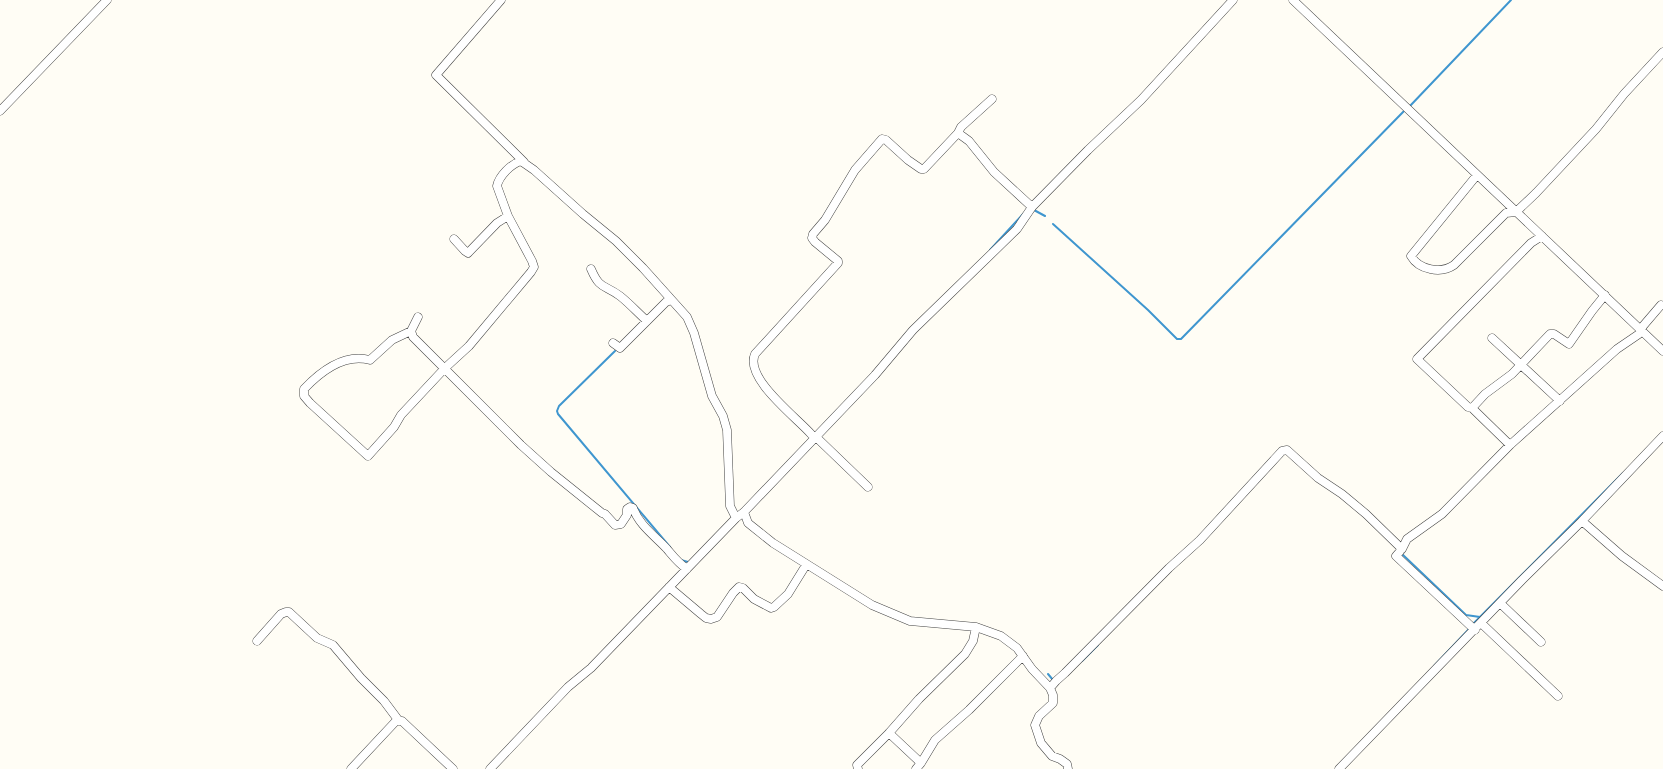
<svg xmlns="http://www.w3.org/2000/svg" width="1663" height="769" font-family="'Crimson Pro',serif">
<style>
.lines{fill:none;stroke-linecap:round;stroke-linejoin:round}
.stream{stroke:#3f96cf;stroke-width:2}
.minor-casing{stroke:#444;stroke-width:9}
.minor{stroke:#fff;stroke-width:8}
</style>
<rect width="100%" height="100%" fill="#fffdf5"/>
<g class="lines">
<path class="stream" d="M1409 107 1511 0
M1034 210 1045 216
M1053 224 1148 310 1177 339H1181L1405 110
M990 250 1024 213
M615 351 559 406 557 411 558 414 670 547
M1402 554 1466 615 1480 617
M681 560 688 562
M1473 624 1623 473
M1082 661 1098 645
M1434 666 1470 628
M1048 674 1053 680"/>
<defs>
<path id="minor" d="M501 0 436 75 524 162
M1293 0 1663 351
M0 111 107 0
M958 133 969 141 994 172 1032 207
M1477 175 1411 256C1419 270 1441 274 1454 265L1506 213 1516 212 1536 193 1596 129 1624 94 1663 52
M454 239 465 251 468 253 497 223 508 216
M591 269C600 290 604 284 620 296 629 303 638 313 647 321
M418 317 411 331 413 337 521 445 551 472 602 513 605 514 615 525 621 524 627 515V509L630 507 633 508C639 525 655 536 667 549 673 556 678 563 687 569
M411 331 392 340 370 360C344 353 321 371 304 389V396L310 403 368 456 394 427 401 415 445 368 469 346 531 272 534 267 532 261 508 216 497 186C499 176 511 164 521 161L534 170 583 214 616 241 643 268 687 317 694 333 712 396 723 416 727 430 730 506 736 518
M1492 338 1560 401
M613 343 620 348 666 302 671 300
M1472 408 1468 407 1417 359 1531 243 1542 236
M811 434C796 417 744 378 755 354L838 263V261L815 242 812 238 813 234 825 220 855 170 882 139 886 140 908 160 921 169H924L958 133 961 127 992 99
M816 437 868 487
M1510 445 1472 408 1485 394 1512 374 1550 334H1554L1569 344 1592 311 1605 295
M744 512 748 523 773 543 872 605 910 621 976 627 1001 636 1017 648 1032 669 1050 688 1056 681 1065 673 1169 568 1200 540 1282 451 1287 450 1318 478 1342 494 1366 514 1402 549 1396 556 1475 630
M1582 521 1622 556 1663 586
M1402 549 1407 539 1442 514 1510 445 1617 349 1639 334 1643 326 1661 305
M669 587 701 614 706 618 711 619 717 617 733 593 739 587 743 588 754 599 771 608 774 607 788 594 806 565
M1500 603 1541 642
M1481 623 1558 696
M257 641 281 614 286 612H289L317 638 333 645 361 678 384 701 399 721
M1050 688 1053 695V703L1039 716 1035 725 1041 743 1052 756 1060 759 1067 764 1068 769
M889 733 921 763
M351 769 396 721H402L453 769
M490 769 568 687 591 668 736 518 744 512 875 375 913 330 1017 229 1032 207 1088 150 1141 100 1233 0
M858 769 857 765 889 733 919 699 965 654 973 641 976 627
M916 769 921 763 935 740 969 710 1023 656
M1339 769 1522 580 1582 521 1663 436"/>
</defs>
<use href="#minor" class="minor-casing"/>
<use href="#minor" class="minor"/>
</g>
</svg>
